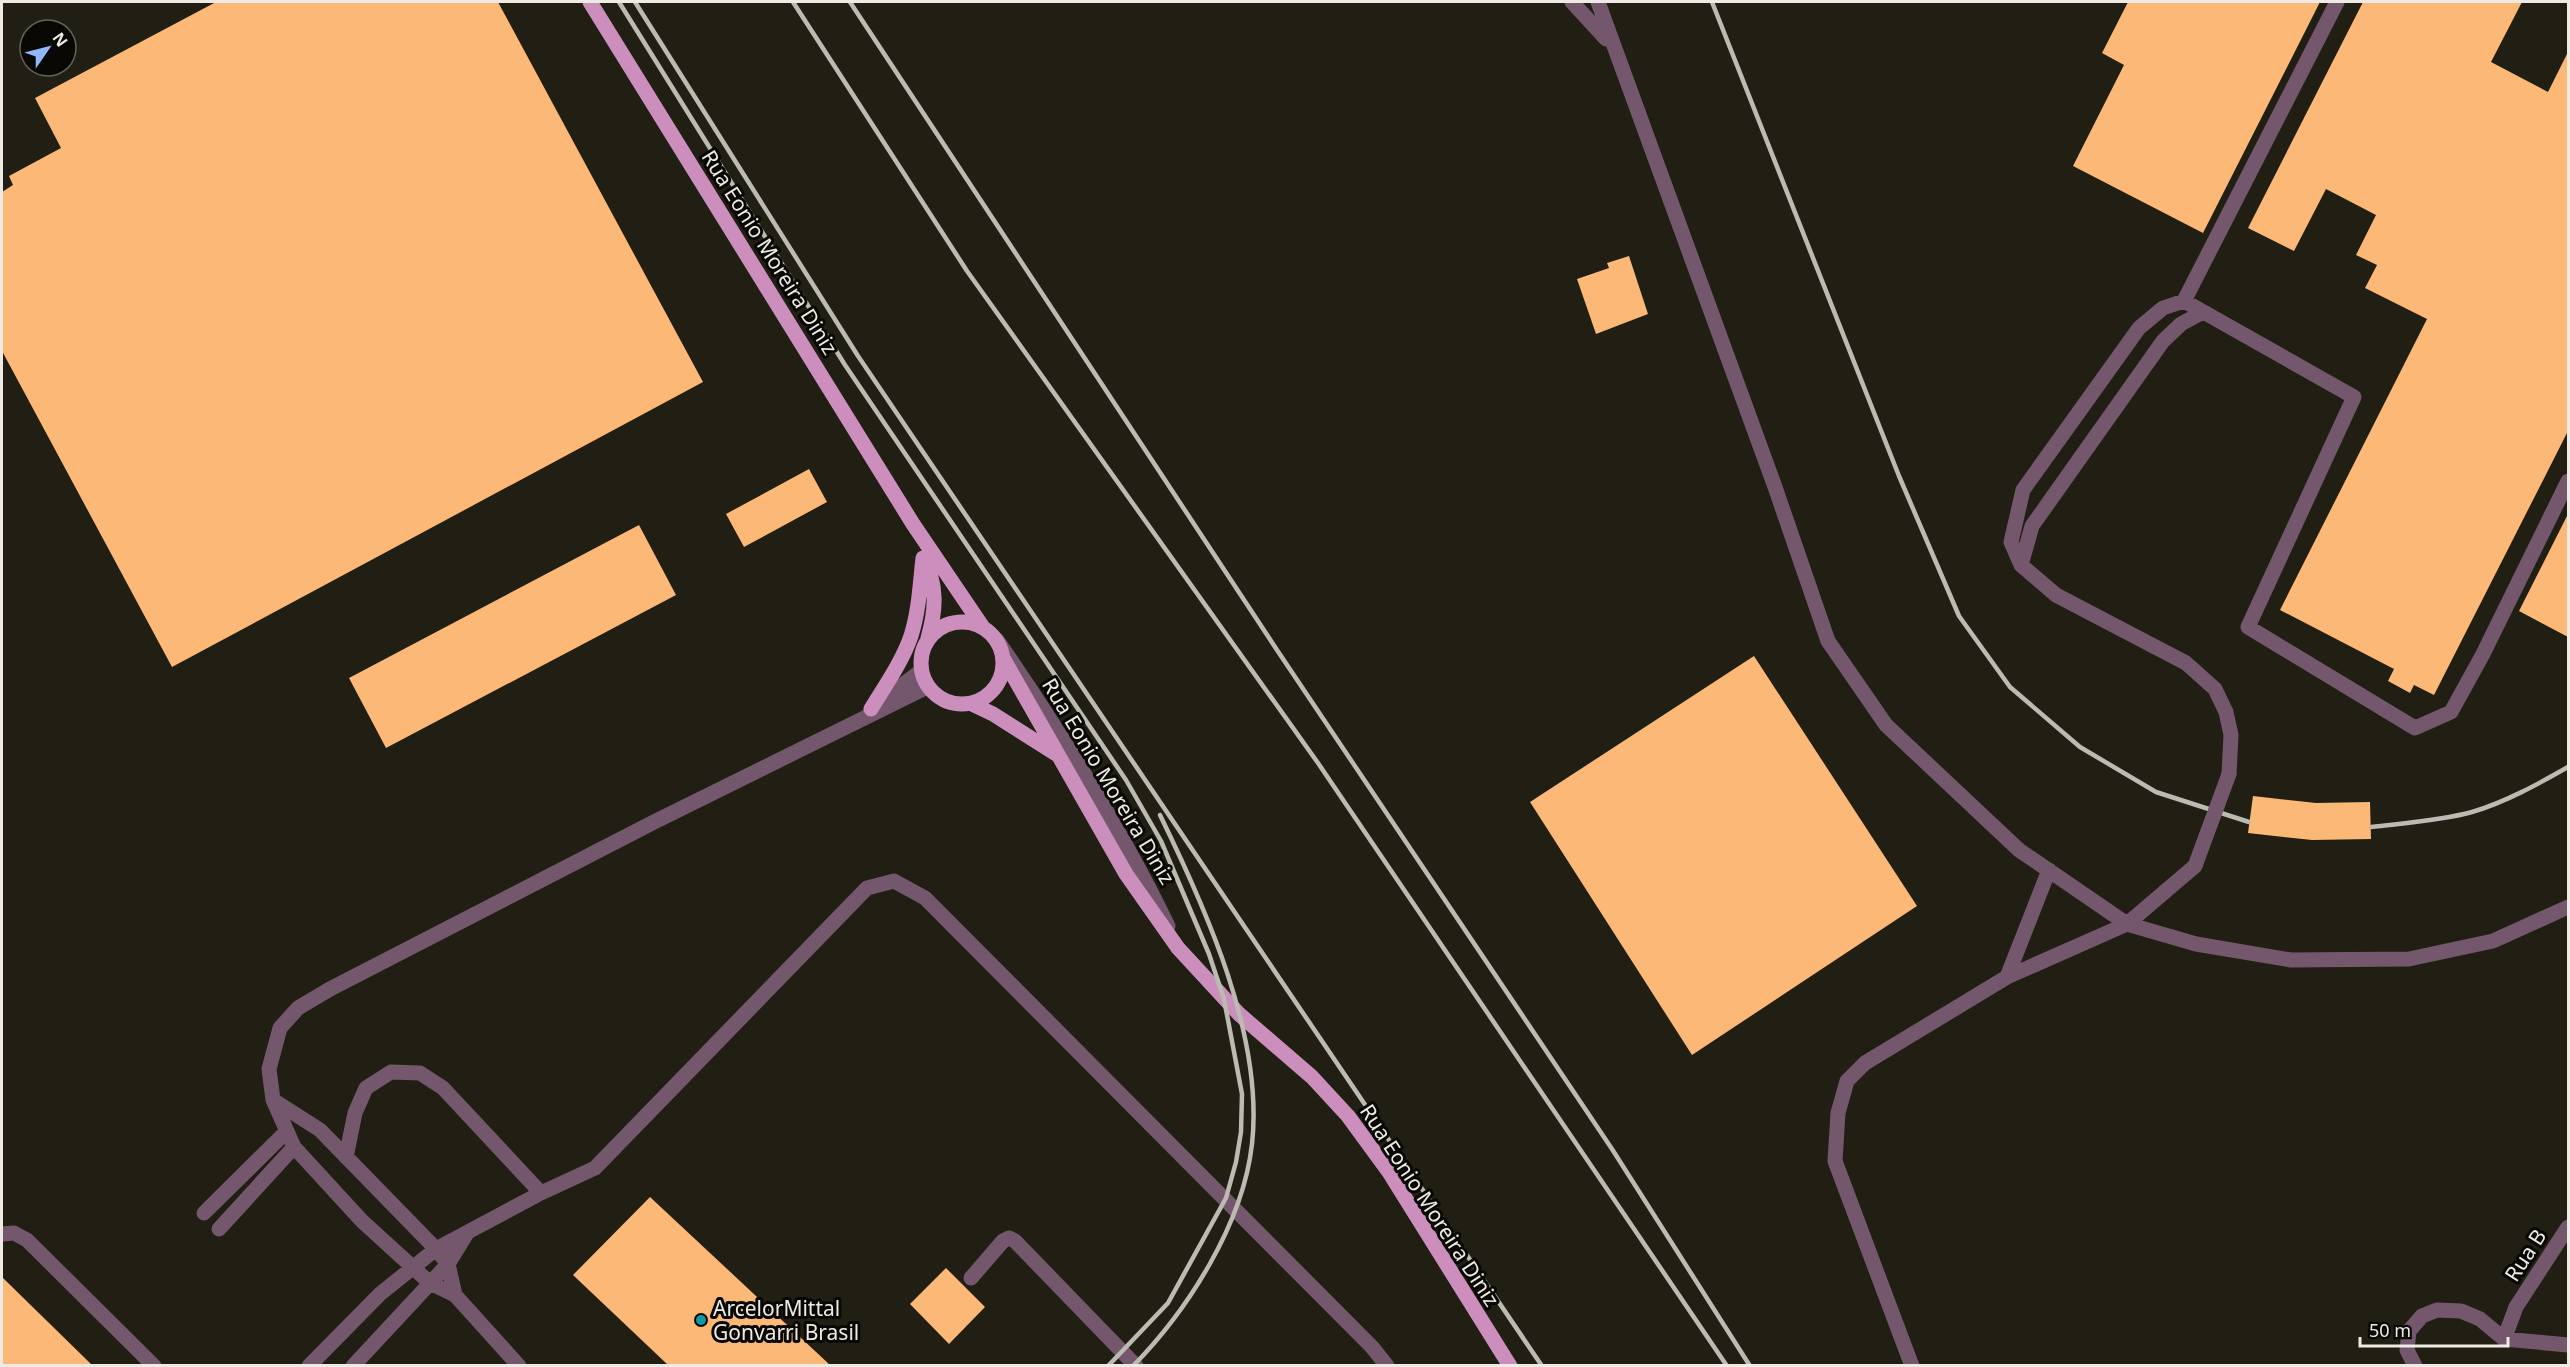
<svg xmlns="http://www.w3.org/2000/svg" width="2570" height="1367" font-family="'Noto Sans',sans-serif">
<style>
.building{fill:#fcb877}
.lines{fill:none;stroke-linecap:round;stroke-linejoin:round}
.minor{stroke:#74576d;stroke-width:15}
.major{stroke:#cc8ebd;stroke-width:15}
.rail{stroke:#bcbab2;stroke-width:4.5}
.minor-bridge{stroke:#74576d;stroke-width:15}
.culture-dot{fill:#0f9aa8;stroke:#090805;stroke-width:2}
.labels{text-anchor:middle;dominant-baseline:central;stroke-width:6;stroke-linejoin:round;paint-order:stroke}
.street-label{font-size:21px;fill:#edebe4;stroke:#090805}
.poi-label{font-size:21px;fill:#edebe4;stroke:#090805;text-anchor:start}
</style>
<rect width="100%" height="100%" fill="#211e13"/>
<path class="building" d="M216 2H498L703 382 172 667 2 351V192L13 185 9 176 61 148 35 98Z
M2128 2H2320L2203 233 2073 166 2124 65 2102 53Z
M2363 2H2522L2491 62 2548 92 2568 52V431L2434 695 2414 685 2410 693 2388 681 2394 669 2280 610 2427 319 2365 288 2377 265 2356 255 2376 215 2326 189 2294 251 2248 228Z
M1629 256 1648 314 1596 334 1577 279 1609 268 1607 263Z
M809 469 827 502 744 547 726 514Z
M2568 514V637L2519 611Z
M639 525 676 595 386 748 349 678Z
M1754 656 1917 906 1692 1055 1530 802Z
M2253 796 2316 803 2370 802 2371 839 2312 840 2248 833Z
M650 1197 830 1365H668L573 1275Z
M946 1268 985 1307 949 1344 910 1304Z
M2 1277 92 1365H2Z"/>
<g class="lines">
<path class="minor" d="M1572 2 1606 39
M1598 2 1775 487 1828 641 1886 725 2019 850 2127 924 2196 944 2291 960 2409 959 2493 941 2568 907
M2184 301 2354 397 2248 627 2415 728 2451 712 2483 654 2568 481
M2021 565 2032 526 2163 341 2181 324 2203 312
M997 640C1060 731 1120 827 1168 926
M873 707 921 671
M2229 774 2231 735 2226 712 2215 689 2186 663 2056 595 2021 565 2011 542 2023 490 2139 328 2163 308 2184 301 2337 2
M2007 977 2049 870
M273 1100 320 1130 436 1249 448 1264 455 1295
M346 1157 355 1113 366 1088 391 1072 420 1073 443 1088 541 1193
M204 1213 287 1131
M219 1229 294 1147
M2 1234 14 1233 27 1240 154 1366
M971 1278 1003 1241 1009 1238 1015 1241 1136 1366
M2504 1339 2516 1307 2568 1227
M309 1366 380 1294 436 1249 541 1193 595 1168 867 888 894 881 925 898 1372 1347 1387 1366
M353 1366 448 1264 467 1233
M519 1366 455 1295 430 1283 362 1221 294 1147 273 1100 269 1069 280 1028 298 1008 330 989 654 822 927 687
M1912 1366 1835 1161 1838 1113 1847 1081 1865 1063 2007 977 2127 924 2195 866
M2415 1366 2407 1350 2409 1331 2422 1316 2437 1310 2461 1311 2480 1319 2504 1339 2568 1345"/>
<path class="major" d="M590 2 913 524 982 626
M923 558C938 585 936 610 928 638
M921 663a41 41 0 1 1 82 0a41 41 0 1 1-82 0Z
M1003 658 1126 874 1178 948 1239 1014 1312 1077 1348 1116 1389 1172 1510 1366
M972 704 993 714 1056 754
M871 709C885 686 902 662 911 636 919 611 920 584 923 558"/>
<path class="rail" d="M619 2 845 365 1126 780 1161 841 1209 954 1224 999 1242 1094 1241 1132 1236 1162 1226 1198 1168 1303 1108 1366
M635 2 858 356 1542 1366
M793 2 967 271 1318 763 1727 1366
M850 2 1277 650 1612 1149 1750 1366
M1712 2 1899 476 1959 616 2010 687 2080 747 2156 792 2249 822
M2371 827C2404 823 2439 821 2472 812 2506 802 2538 784 2568 767
M1133 1366C1188 1310 1243 1224 1252 1144 1264 1037 1206 909 1160 815"/>
<path class="minor-bridge" d="M2195 866 2229 774"/>
</g>
<circle class="culture-dot" cx="701" cy="1320" r="6"/>
<g class="labels">
<g class="street-label">
<text transform="translate(770 252) rotate(58)">Rua Eonio Moreira Diniz</text>
<text transform="translate(1109 781) rotate(59)">Rua Eonio Moreira Diniz</text>
<text transform="translate(1430 1205) rotate(57)">Rua Eonio Moreira Diniz</text>
<text transform="translate(2525 1255) rotate(-57)">Rua B</text>
</g>
<g class="poi-label">
<text x="713" y="1308">ArcelorMittal<tspan x="713" dy="24">Gonvarri Brasil</tspan></text>
</g>
</g>
<rect width="2570" height="1367" fill="none" stroke="#edebe4" stroke-width="6"/>
<g transform="translate(48 48) rotate(55)"><circle r="28" fill="#090805" stroke="#64635e" stroke-width="1.5"/>
<path d="M0-4.5L10 22L0 15L-10 22Z" fill="#91b8fd"/>
<text y="-9" font-size="16" font-weight="bold" text-anchor="middle" fill="#edebe4">N</text>
</g>
<path d="M2360 1337v9h148v-9" fill="none" stroke="#edebe4" stroke-width="3"/>
<text x="2369" y="1337" font-size="18" fill="#edebe4" stroke="#090805" stroke-width="4.5" paint-order="stroke">50 m</text>
</svg>
